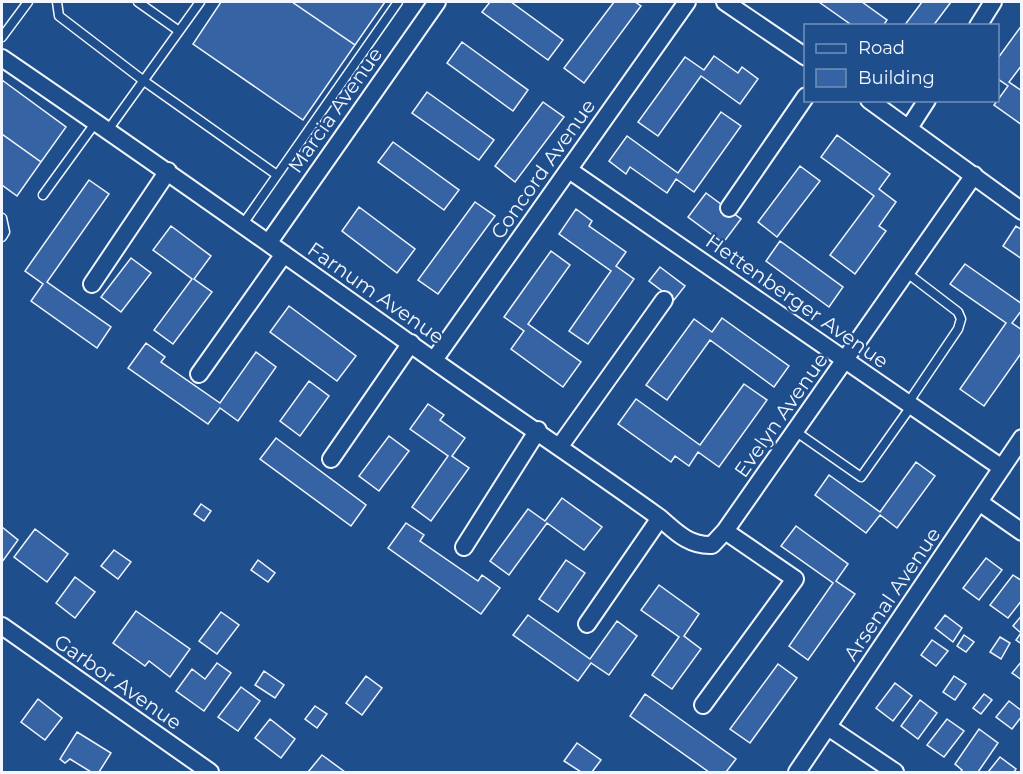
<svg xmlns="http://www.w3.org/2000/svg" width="1023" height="774" font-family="Montserrat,sans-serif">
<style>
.building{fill:#3563a3;stroke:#f2f6ff;stroke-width:1.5}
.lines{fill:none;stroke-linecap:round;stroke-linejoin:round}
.lane-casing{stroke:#f2f6ff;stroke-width:11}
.street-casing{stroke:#f2f6ff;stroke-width:20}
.lane{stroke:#1f4e8c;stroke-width:8}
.street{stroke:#1f4e8c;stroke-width:16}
.labels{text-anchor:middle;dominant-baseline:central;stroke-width:4.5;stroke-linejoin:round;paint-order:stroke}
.street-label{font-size:20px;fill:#f2f6ff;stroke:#1f4e8c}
</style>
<rect width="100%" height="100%" fill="#1f4e8c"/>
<path class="building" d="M221 2H292L355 45 303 120 193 44Z
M292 2H385L355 45Z
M490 2H511L563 40 548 60 482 12Z
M614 2H635L641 6 584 83 564 68Z
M819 2H862L887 20 883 26H853Z
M922 2H951L933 26H904Z
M1022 25V65L1009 82 1022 91V125L994 105 1008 86 998 79V58Z
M462 42 528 90 513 111 447 63Z
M714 56 738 73 742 67 758 79 740 104 701 76 658 136 638 122 685 57 704 70Z
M2 80 66 127 41 162 2 134Z
M427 92 494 140 479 160 412 113Z
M543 102 564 117 515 182 495 166Z
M721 112 741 126 694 192 676 179 667 193 630 167 626 174 609 161 627 136 678 173Z
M2 134 41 162 17 196 2 185Z
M837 135 890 174 879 189 896 202 879 226 886 231 855 274 830 255 874 196 821 157Z
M393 142 459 190 444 210 378 162Z
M800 166 820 181 777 237 758 222Z
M89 180 109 194 47 282 111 327 97 348 31 301 43 284 25 271Z
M706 193 741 219 723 243 688 217Z
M475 202 495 216 438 294 418 280Z
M359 207 415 249 397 273 342 231Z
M576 209 592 221 589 226 626 252 616 266 634 279 588 344 569 331 611 271 559 234Z
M171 226 211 256 194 279 212 292 173 344 154 330 192 279 153 250Z
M1016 226 1022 230V259L1003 246Z
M780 241 843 287 829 307 766 261Z
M551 251 570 265 528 324 581 362 563 387 511 349 524 331 504 317Z
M131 258 151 273 121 312 101 297Z
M965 264 1022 304V310L1012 323 1022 330V352L984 406 960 389 1006 323 950 284Z
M660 267 685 286 674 300 649 281Z
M289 306 356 356 337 381 270 332Z
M722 318 789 366 774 387 710 340 667 400 646 385 694 319 712 332Z
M146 343 165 357 161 362 220 403 256 352 276 367 238 421 220 408 208 424 128 368Z
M309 381 329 396 300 436 280 421Z
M744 384 767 400 719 467 698 452 689 466 675 456 671 462 618 424 636 399 700 445Z
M428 404 444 415 440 420 465 438 452 456 469 468 431 521 412 507 448 456 410 429Z
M389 436 409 451 379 491 359 476Z
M276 438 366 505 351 526 260 459Z
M916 462 935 476 897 528 880 515 866 533 815 495 829 475 880 512Z
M562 498 602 527 584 550 547 523 509 575 490 561 528 509 545 521Z
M201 504 211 511 204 521 194 514Z
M406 523 424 535 420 541 478 581 482 575 500 588 481 614 388 548Z
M796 526 848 564 836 581 855 594 808 660 789 646 833 583 781 546Z
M2 527 18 540 2 562Z
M35 529 68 554 47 582 14 557Z
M114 550 131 562 118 579 101 566Z
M986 558 1002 570 979 600 963 588Z
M258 560 275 573 268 582 251 570Z
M566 560 585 573 558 612 539 599Z
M1013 575 1022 581V600L1008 618 990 605Z
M75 577 95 592 75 618 56 603Z
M659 585 699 614 684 636 701 649 672 689 652 675 679 637 641 610Z
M136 611 190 649 170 677 149 661 145 666 113 643Z
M221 612 239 625 217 654 199 641Z
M528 615 590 659 617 621 637 636 609 675 591 663 578 681 513 635Z
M945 615 962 628 953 642 935 628Z
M1022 615V644L1016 640 1021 633 1013 626Z
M964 635 974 642 966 652 957 646Z
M1000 637 1010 643 1001 659 990 652Z
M932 640 948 651 936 666 921 655Z
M1022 661V680L1012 673Z
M217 663 231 673 204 711 176 691 192 669 205 679Z
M778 664 797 678 750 743 730 729Z
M264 671 284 685 275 698 255 685Z
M366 676 382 688 362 715 346 703Z
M954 676 966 684 955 700 943 692Z
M895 683 912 696 893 721 876 708Z
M241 687 260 701 238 731 218 717Z
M645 694 736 759 726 772H709L630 716Z
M984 694 992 700 981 714 973 708Z
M38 699 62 718 45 740 21 722Z
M920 700 937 713 918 739 901 726Z
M1009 701 1022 711V716L1012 729 996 717Z
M315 706 327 714 317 728 305 719Z
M270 719 295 739 281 758 255 738Z
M947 719 964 731 944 757 927 745Z
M979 729 998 743 978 772H960L962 770 955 764Z
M77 732 111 753 99 772H91L70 759 65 763 60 759Z
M577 743 601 760 592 772H581L564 761Z
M322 755 345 772H308Z
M1000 757 1016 769 1014 772H988Z"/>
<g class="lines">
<defs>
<path id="lane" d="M57 2 59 16 144 81 277 175
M138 2 179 31
M2 37 28 2
M108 130 200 2
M43 195 96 122
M2 218 5 232 2 237
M243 224 398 2
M907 273 958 312 961 319 958 329 908 403
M795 431 861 477 912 405"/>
<path id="street" d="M725 2 806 57
M978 26 993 2
M2 58C147 157 290 258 433 360 508 413 585 464 660 518 676 532 689 546 712 545L725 531 974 175
M869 100 1022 211
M909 128 927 100
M569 170 1002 468
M729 208 806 96
M269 242 437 2
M92 284 168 171
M434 360 687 2
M199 374 284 254
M560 446 664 300
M331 459 411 343
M979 502 1022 532
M464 547 538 430
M587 624 660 518
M2 626 210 772
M703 705 795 579 725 531
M828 727 895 772
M797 772 1022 438"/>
</defs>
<use href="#lane" class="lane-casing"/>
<use href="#street" class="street-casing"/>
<use href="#lane" class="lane"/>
<use href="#street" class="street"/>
</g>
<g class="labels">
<g class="street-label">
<text transform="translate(335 110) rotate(-55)">Marcia Avenue</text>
<text transform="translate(543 169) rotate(-55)">Concord Avenue</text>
<text transform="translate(376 293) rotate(35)">Farnum Avenue</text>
<text transform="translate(797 301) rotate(35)">Hettenberger Avenue</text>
<text transform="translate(781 415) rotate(-55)">Evelyn Avenue</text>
<text transform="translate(892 594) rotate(-56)">Arsenal Avenue</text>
<text transform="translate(118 682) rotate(35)">Garbor Avenue</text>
</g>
</g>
<rect width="1023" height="774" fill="none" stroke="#f2f6ff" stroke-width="6"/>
<rect x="804" y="24" width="195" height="78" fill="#1f4e8c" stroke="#7391ba" stroke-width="1.5"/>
<rect x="816" y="44" width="30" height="9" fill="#1f4e8c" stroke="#7391ba" stroke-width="1.5"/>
<text x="858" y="54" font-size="18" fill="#f2f6ff">Road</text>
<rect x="816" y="69" width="30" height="18" fill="#3563a3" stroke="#7391ba" stroke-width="1.5"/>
<text x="858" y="84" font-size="18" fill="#f2f6ff">Building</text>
</svg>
